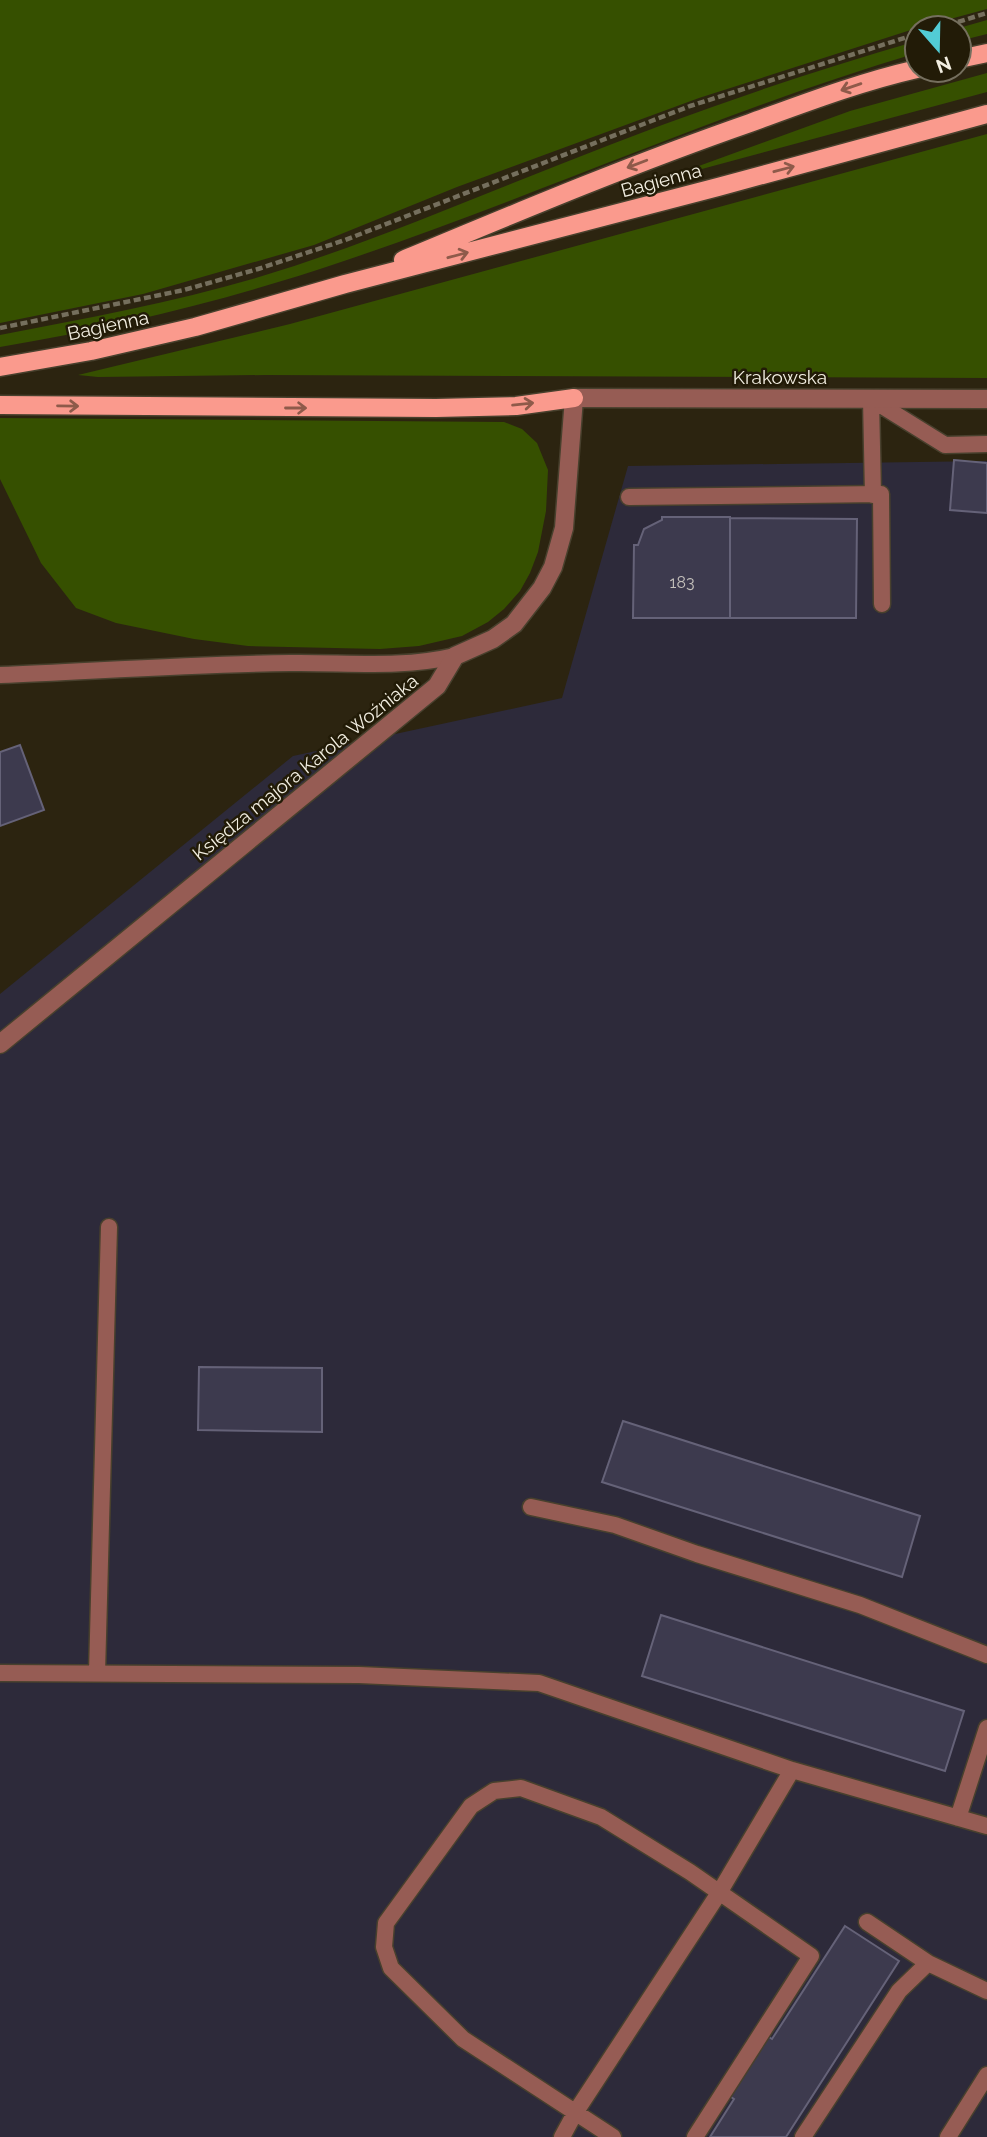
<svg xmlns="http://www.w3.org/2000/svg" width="987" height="2137" font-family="Raleway,sans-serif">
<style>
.industrial{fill:#2d2a3a}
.green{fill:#365000}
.building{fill:#3d3a4e;stroke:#656278;stroke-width:2}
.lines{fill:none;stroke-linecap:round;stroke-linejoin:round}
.service-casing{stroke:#48402d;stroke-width:19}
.minor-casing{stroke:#48402d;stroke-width:21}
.tertiary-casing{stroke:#48402d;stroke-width:21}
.primary-casing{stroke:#48402d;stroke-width:21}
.path{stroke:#756f5d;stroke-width:4.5;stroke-dasharray:7 3.5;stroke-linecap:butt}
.service{stroke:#965c54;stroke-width:16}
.minor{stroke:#965c54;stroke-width:18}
.tertiary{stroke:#965c54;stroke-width:18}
.primary{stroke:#fa9a8d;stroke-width:18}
.oneway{stroke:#8e5a4a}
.labels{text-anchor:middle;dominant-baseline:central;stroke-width:5;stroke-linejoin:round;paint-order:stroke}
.number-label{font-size:16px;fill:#c5c1bc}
.street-label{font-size:19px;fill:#f2eee1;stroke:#221b07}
</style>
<rect width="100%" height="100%" fill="#2c2410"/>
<path class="industrial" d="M987 461V2137H0V994L293 756 562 698 628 466Z"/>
<path class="green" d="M0 0H987V9L917 28 699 98 457 187 314 245 143 294 0 323Z
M987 20V34L959 41V28Z
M917 41V53C722 111 537 196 344 261 232 299 117 327 0 347V335C87 318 174 302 259 277 362 246 461 203 561 164 678 117 796 76 917 41Z
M987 73V92L687 173 685 171 850 111Z
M987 134V378L265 375 98 377 78 375 290 324Z
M0 418 504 422 522 429 537 443 548 470 546 511 538 552 530 573 520 591 504 609 488 622 462 636 419 646 380 649 248 646 194 639 116 623 76 608 41 563 0 479Z"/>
<path class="building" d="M954 460 987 463V513L950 510Z
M662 517H730V618H633L634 545H638L644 529 662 520Z
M730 518 857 519 856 618H730Z
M20 745 44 810 0 826V752Z
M199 1367 322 1368V1432L198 1430Z
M623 1421 920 1516 902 1577 602 1482Z
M661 1615 964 1711 945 1771 642 1676Z
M845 1926 899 1961 786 2137H710L734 2099 725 2093 764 2034 772 2039Z"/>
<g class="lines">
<defs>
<path id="service" d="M871 399 945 445 987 444
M871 399 873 495
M629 497 881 494 882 604
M0 675C96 671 193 664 290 663 345 662 400 669 455 656
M531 1507 615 1525 697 1554 860 1605 987 1655
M0 1673 359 1675 539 1683 792 1770 719 1893 575 2113 562 2137
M97 1673 109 1227
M792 1770 987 1826
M958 1818 987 1728
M867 1922 928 1963 987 1991
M613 2137 463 2039 391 1968 384 1947 386 1923 471 1806 494 1791 521 1788 601 1817 690 1872 811 1956 695 2137
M803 2137 899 1991 928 1963
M948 2137 987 2075"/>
<path id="minor" d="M0 1044 437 686 455 656 493 639 514 624 542 588 553 567 564 528 574 398"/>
<path id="tertiary" d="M574 398 987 399"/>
<path id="primary" d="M959 59 987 53
M403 260C518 212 632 164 750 123 805 103 860 82 917 69
M0 367 91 351 195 327 345 284 718 187 987 114
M0 405 436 408 516 406 574 398"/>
</defs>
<use href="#service" class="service-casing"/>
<use href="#minor" class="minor-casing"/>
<use href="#tertiary" class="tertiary-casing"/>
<use href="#primary" class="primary-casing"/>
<path class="path" d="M938 28 987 13
M0 328 184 290 258 269 345 240 690 106 917 34"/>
<use href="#service" class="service"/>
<use href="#minor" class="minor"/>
<use href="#tertiary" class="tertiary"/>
<use href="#primary" class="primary"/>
</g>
<defs><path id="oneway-shaft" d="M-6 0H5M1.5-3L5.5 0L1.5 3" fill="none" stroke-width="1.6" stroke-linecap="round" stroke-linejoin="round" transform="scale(1.75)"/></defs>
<g class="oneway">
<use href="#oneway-shaft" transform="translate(851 87) rotate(161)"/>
<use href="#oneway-shaft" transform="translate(637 164) rotate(159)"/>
<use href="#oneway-shaft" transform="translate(784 169) rotate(-15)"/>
<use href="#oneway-shaft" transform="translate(458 255) rotate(-15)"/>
<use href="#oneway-shaft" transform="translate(523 404) rotate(-6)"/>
<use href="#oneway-shaft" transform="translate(68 406) rotate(1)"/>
<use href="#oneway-shaft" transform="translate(296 408)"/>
</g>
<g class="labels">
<g class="number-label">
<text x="682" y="582">183</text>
</g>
<g class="street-label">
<text transform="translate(661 180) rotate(-15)">Bagienna</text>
<text transform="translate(108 325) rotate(-12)">Bagienna</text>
<text x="780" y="377">Krakowska</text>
<text transform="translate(305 767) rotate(-39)">Księdza majora Karola Woźniaka</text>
</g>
</g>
<g transform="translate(938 49) rotate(160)"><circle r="33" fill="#221b07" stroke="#756f5e" stroke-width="2"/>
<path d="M0-5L12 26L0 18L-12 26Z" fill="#52ccd5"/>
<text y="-10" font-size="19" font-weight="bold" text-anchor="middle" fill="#f2eee1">N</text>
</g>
</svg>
